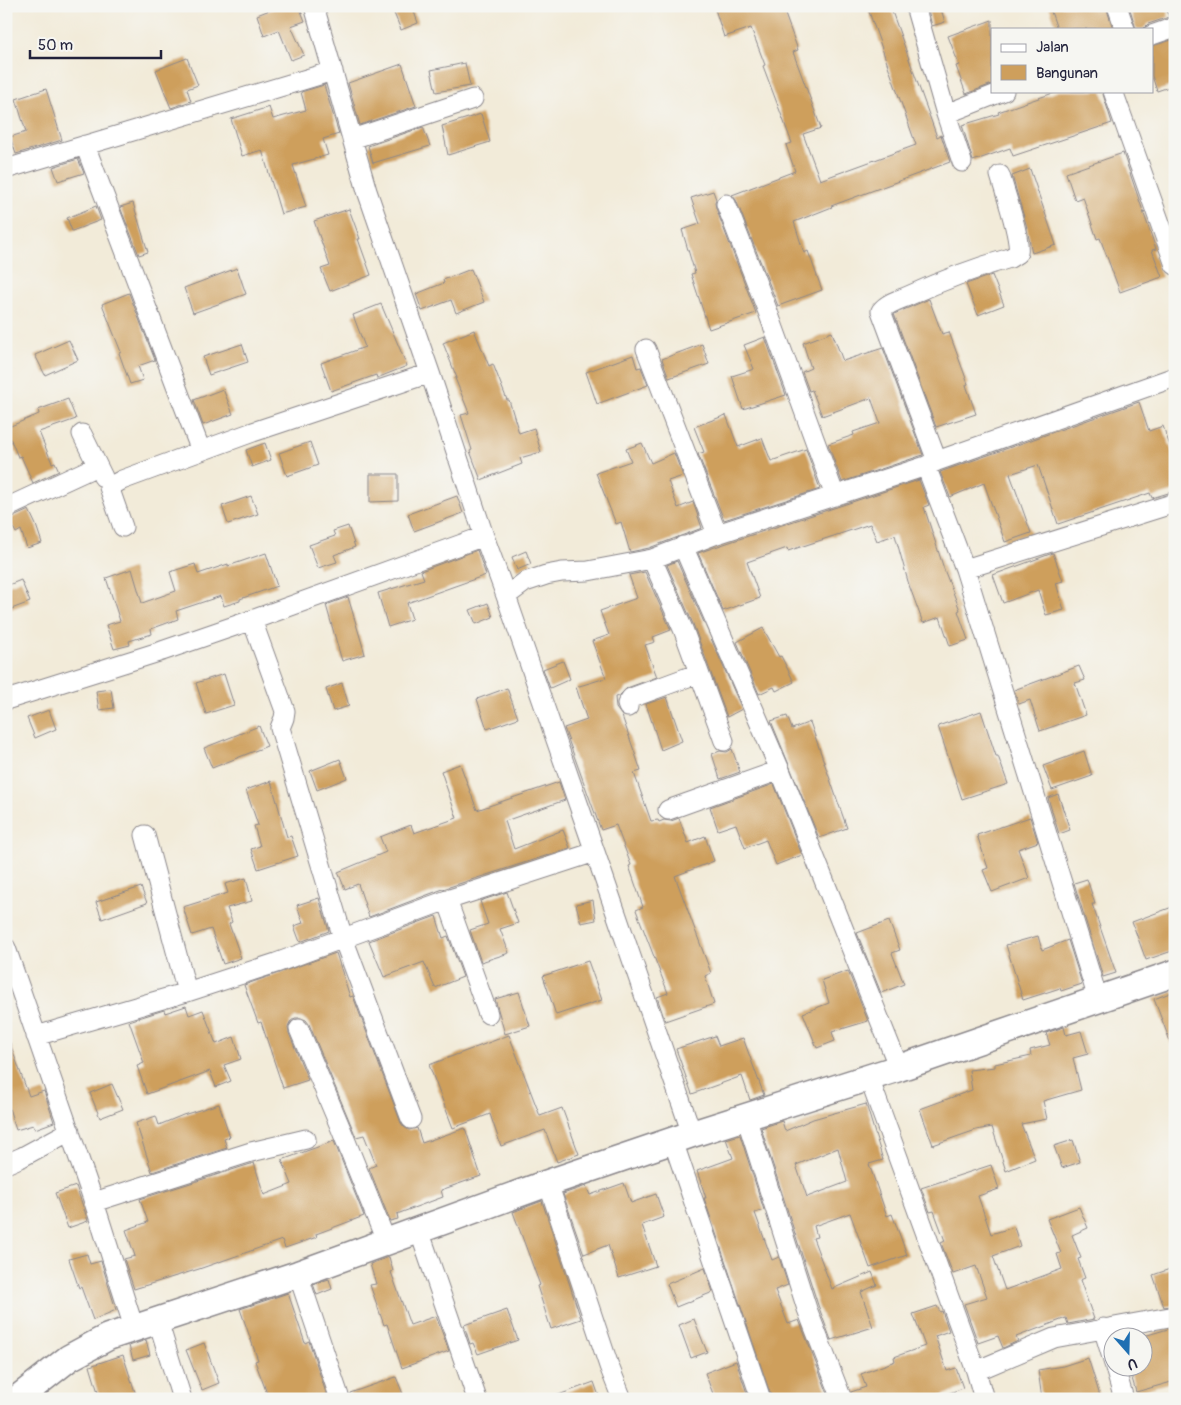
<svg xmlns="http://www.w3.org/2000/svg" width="1181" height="1405" font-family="Pangolin,sans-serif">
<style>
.building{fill:#ce9f5c;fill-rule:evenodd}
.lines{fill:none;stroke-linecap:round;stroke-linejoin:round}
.street-casing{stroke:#8a868a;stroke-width:21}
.secondary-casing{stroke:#8a868a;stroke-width:29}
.street{stroke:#fff;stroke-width:19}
.secondary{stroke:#fff;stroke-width:26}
</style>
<rect width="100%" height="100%" fill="#f6f6f2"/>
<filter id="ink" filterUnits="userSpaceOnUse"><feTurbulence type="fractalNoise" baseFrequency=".02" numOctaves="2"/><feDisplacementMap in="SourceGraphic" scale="10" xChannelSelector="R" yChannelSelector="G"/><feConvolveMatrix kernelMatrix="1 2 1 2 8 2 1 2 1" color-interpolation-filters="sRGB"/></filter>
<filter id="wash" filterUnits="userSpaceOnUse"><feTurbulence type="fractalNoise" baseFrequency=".0096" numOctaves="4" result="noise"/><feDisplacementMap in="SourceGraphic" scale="20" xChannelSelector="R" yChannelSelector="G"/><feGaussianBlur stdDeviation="1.12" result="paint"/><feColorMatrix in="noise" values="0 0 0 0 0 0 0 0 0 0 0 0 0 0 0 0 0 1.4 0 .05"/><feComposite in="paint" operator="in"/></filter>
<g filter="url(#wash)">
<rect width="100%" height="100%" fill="#f2ebd9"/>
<g id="blocks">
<path class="building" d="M280 6H299L305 21 291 26 304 55 291 60 279 30 264 36 257 15Z
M391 6H412L418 23 401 30Z
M714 6H782L798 50 793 52 821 128 803 134 820 180 916 145 867 6H890L937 137 941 135 950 162 831 206 832 207 794 222 804 253 808 251 822 290 778 306 736 200 732 195 795 171 786 145 792 143 763 66 765 65 751 28 724 37Z
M927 6H940L945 22 932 26Z
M1049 6H1106L1113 29H1057Z
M1129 6H1165L1169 17 1148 24 1143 29H1136Z
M992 20V84L966 94 956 66 959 65 948 36Z
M1175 39V85L1157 91 1152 76V46Z
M187 58 198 85 187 89 191 101 171 108 156 70Z
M465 63 470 86 436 92 431 70Z
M402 64 416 106 360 125 348 83Z
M324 85 339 134 323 139 328 155 293 165 306 207 281 214 262 150 242 156 231 119 269 107 273 119 306 110 301 92Z
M46 89 62 140 16 154 10 137 26 132 16 99Z
M1059 91H1102L1112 123 1013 156 1010 148 973 161 962 125 999 114 998 112Z
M481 114 490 142 448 155 442 126Z
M423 127 430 146 373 163 368 146Z
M1123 153 1156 249 1152 250 1162 277 1120 292 1100 238 1097 239 1083 197 1075 200 1066 173Z
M78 159 84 173 58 181 53 167Z
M1030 169 1056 245 1032 253 1026 224 1012 176Z
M713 191 716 199 715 203 716 208 756 313 709 329 691 274 695 273 682 230 700 224 691 198Z
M133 203 148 252 139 255 120 207Z
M96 206 101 220 72 231 67 218Z
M349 209 360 239H358L371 275 330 291 321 269 330 266 314 221Z
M237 268 246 294 193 313 184 288Z
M471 269 484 302 456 313 451 300 422 311 416 294 444 283 443 280Z
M992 275 1004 305 978 315 966 284Z
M129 293 155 360 138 366 143 380 130 384 119 353 121 352 102 304Z
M929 299 942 334 949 332 968 384 966 385 976 414 936 427 894 314Z
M381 304 407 366 377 378 376 375 331 391 321 363 365 347 353 315Z
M474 330 489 366 493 364 507 400H509L519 433 534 428 541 452 520 458 522 464 481 480 470 451 472 450 461 415 469 413 455 378H457L443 343Z
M832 332 843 361 883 348 923 455 842 482 828 444 854 435 853 432 880 423 871 398 822 416 812 390 809 391 802 372 811 368 803 343Z
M765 337 786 395 743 409 732 376 754 369 744 345Z
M69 340 78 360 45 375 35 355Z
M242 344 248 362 209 375 203 357Z
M702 344 709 364 669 378 662 359Z
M633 355 637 368 641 367 648 385 597 404 586 372Z
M223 389 233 414 203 425 194 400Z
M68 399 76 419 39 432 52 463 55 462 59 471 33 483 21 456 18 457 6 428 39 414 38 410Z
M1139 402 1149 431 1163 426 1175 460V491L1152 498 1150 493 1058 524 1038 465 1010 474 1031 533 1005 542 984 483 950 497 940 472Z
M726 415 738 447 762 438 771 461 806 449 820 489 724 520 698 454 704 452 694 427Z
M310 442 318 465 287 476 279 453Z
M265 443 271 460 252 467 246 450Z
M642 443 651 463 674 453 683 476 668 481 678 508 693 502 702 528 649 548 630 552 621 522 616 524 596 473 631 461 626 449Z
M370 474H398V501L370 502Z
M919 480 929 505 924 507 945 572 960 610 958 611 968 640 950 646 940 617 923 623 909 585 895 535 877 541 870 524 788 551 787 548 747 562 760 598 723 611 698 553 721 545Z
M251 496 258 514 228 524 222 506Z
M457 496 463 513 414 531 408 514Z
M29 510 36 525 42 543 27 548 21 530 16 533 9 519Z
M348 526 355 547 334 555 337 562 318 568 309 545 335 536 333 531Z
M477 550 486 575 407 603 412 619 388 627 378 593 424 579 421 571Z
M526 551 531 564 517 570 512 557Z
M266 553 277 586 240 599V601L224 606 221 596 176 611 178 619 151 629 152 634 129 641 130 645 114 649 106 625 120 621 106 578 132 569 142 603 176 591 170 572 195 564 198 574 228 564V566Z
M1053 553 1063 581 1056 583 1064 610 1046 615 1038 590 1003 603 993 575Z
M677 561 742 709 727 717 693 624 667 565Z
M645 572 671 630 653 637 655 642 645 645 657 677 627 688 619 696 615 697 616 708 622 716 641 771 634 773 651 821 658 820 659 822 664 820 671 821 679 818 688 843 705 836 714 861 675 876 711 973 705 976 714 1004 665 1021 657 997 668 993 636 910 643 907 629 866 631 865 616 825 601 830 564 728 587 720 576 687 606 678 592 641 609 635 600 611 637 598 629 575Z
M21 580 30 602 6 611V586Z
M348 597 365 654 342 661 326 605Z
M488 603 493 617 476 624 470 610Z
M763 628 779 657 781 656 794 682 776 691 774 687 759 694 737 642Z
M563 661 570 679 550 688 543 669Z
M1079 666 1085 680 1075 683 1086 715 1040 731 1030 700 1019 704 1014 690Z
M224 674 234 705 206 714 196 683Z
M342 683 349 706 333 711 326 689Z
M507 688 518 718 487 729 477 699Z
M111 689 114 708 99 710 96 691Z
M667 697 682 741 661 750 646 704Z
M49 710 56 729 35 738 27 718Z
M981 711 996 756H998L1008 784 962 799 938 726Z
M787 716 792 729 810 722 847 828 819 838 771 721Z
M259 726 267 746 212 768 204 748Z
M732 749 740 772 720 779 712 754 720 751 727 752Z
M1084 751 1092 776 1052 790 1043 766Z
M340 759 347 778 317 790 310 771Z
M460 764 477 810 559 782 565 800 505 821 514 849 563 830 570 848 443 889 369 917 358 884 345 889 338 872 386 852 380 837 411 825 414 833 457 818 441 771Z
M271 781 287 837 291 836 298 856 258 869 251 849 260 846 254 826 258 825 246 790Z
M774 784 802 855 776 865 766 840 745 848 736 824 718 830 710 807Z
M1058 794 1070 830 1059 834 1048 798Z
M1030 817 1038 842 1018 849 1029 878 992 892 983 870 988 868 977 835Z
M246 878 252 901 227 908 232 922 229 924 241 958 223 964 211 929 192 935 183 907 228 893 225 884Z
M1087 879 1095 904H1092L1116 973 1103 977 1074 883Z
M141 887 147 903 102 919 96 902Z
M507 892 518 923 500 929 509 953 481 962 470 930 488 924 480 901Z
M319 898 329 931 300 942 294 926 303 923 297 905Z
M593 900 596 920 581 923 576 904Z
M1175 906V950L1146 960 1132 922Z
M436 916 443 938 448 936 463 977 435 988 424 962 384 977 369 941Z
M889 921 900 950 892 953 904 984 881 993 857 933Z
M1038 936 1042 950 1068 940 1082 984 1061 991 1060 988 1023 1000 1006 945Z
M336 953 350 997 353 996 401 1123 404 1127 409 1130 417 1128 422 1143 465 1128 481 1176 441 1190 443 1197 397 1214 398 1219 390 1221 369 1168 376 1165 364 1135 356 1137 309 1024 306 1020 301 1018H295L290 1022 288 1028 289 1033 308 1080 283 1088 261 1022 258 1023 244 985Z
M588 961 602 1000 556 1015 543 976Z
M848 971 868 1021 832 1032 835 1041 817 1048 803 1013 829 1003 822 980Z
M1175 991V1049H1173L1154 999Z
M519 992 530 1026 505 1034 495 999Z
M186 1006 189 1015 203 1010 216 1044 234 1037 241 1059 224 1065 231 1081 216 1087 210 1071 147 1094 137 1066 144 1063 129 1021 164 1010 165 1013Z
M1064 1027 1066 1035 1081 1031 1088 1054 1073 1058 1081 1090 1043 1101 1047 1119 1021 1124 1035 1159 1006 1171 992 1127 976 1130 933 1145 920 1109 972 1090 969 1070 995 1067V1064L1031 1056 1030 1050 1050 1045 1046 1033Z
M509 1035 540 1116 562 1108 579 1154 557 1162 545 1130 501 1146 490 1114 453 1128 429 1065Z
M715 1036 719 1046 743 1038 764 1095 750 1100 742 1076 692 1094 676 1049Z
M6 1038H8L29 1096 44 1091 54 1122 35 1129 33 1125 16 1130 8 1105H6Z
M112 1084 123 1109 100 1118 90 1093Z
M219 1104 230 1137 224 1139 227 1148 152 1172 136 1123 156 1116 159 1125 183 1115Z
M866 1104 883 1160 869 1164 887 1216 892 1214 907 1255 870 1268 850 1213 814 1226 817 1237 813 1238 832 1289 872 1272 877 1285 861 1292 873 1327 831 1340 818 1305 761 1128 782 1121 785 1131 813 1119ZM838 1148 847 1182 807 1197 796 1165Z
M740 1135 764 1210 755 1213 772 1260 779 1257 788 1285 775 1290 788 1324 799 1320 830 1399H772L704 1198H706L697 1171 733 1158 726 1139Z
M1073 1140 1080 1162 1062 1168 1054 1146Z
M334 1141 364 1216 316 1234 317 1237 285 1248 282 1240 199 1269 134 1289 124 1259 135 1256 126 1230 148 1222 140 1199 254 1163 264 1195 292 1184 282 1160Z
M991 1165 999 1189 978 1196 991 1234 1014 1227 1020 1246 993 1256 1005 1290 1062 1269 1057 1254 1061 1253 1047 1219 1079 1207 1088 1228 1072 1235 1081 1258 1078 1259 1085 1278 1080 1280 1094 1319 1068 1324 1066 1318 1016 1337 1018 1341 1003 1348 998 1336 978 1343 964 1304 987 1297 976 1266 953 1274 941 1243 945 1241 934 1211 930 1212 921 1188Z
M624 1183 631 1203 656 1194 664 1217 642 1225 656 1266 619 1278 608 1245 584 1254 563 1194 586 1186 590 1195Z
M76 1186 88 1221 68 1228 55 1193Z
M542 1201 581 1319 551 1329 537 1286 540 1285 513 1212Z
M87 1254 90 1264 101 1261 116 1310 93 1320 81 1287 79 1288 69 1259Z
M389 1257 393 1271 391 1272 410 1325 436 1316 449 1351 402 1368 387 1324 384 1325 370 1285 376 1284 370 1264Z
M705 1268 713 1292 676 1307 667 1284Z
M1170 1269 1171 1272 1175 1270V1305L1164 1307 1153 1275Z
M329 1279 332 1289 317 1295 313 1284Z
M288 1293 305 1343 309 1341 328 1399H269L255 1361 258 1360 240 1309Z
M937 1306 940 1312 942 1311 949 1331 935 1336 947 1371 956 1368 963 1388 934 1399H853L851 1392 866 1387 861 1374 895 1361 894 1357 925 1346 913 1314Z
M507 1310 518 1340 478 1354 473 1343 470 1344 464 1325Z
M694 1319 707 1352 691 1358 679 1325Z
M1175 1327V1381L1136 1392 1129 1368H1144V1336Z
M146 1340 150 1355 133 1360 129 1346Z
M204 1343 219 1383 202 1390 186 1350Z
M123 1355 136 1395 123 1399H100L90 1366Z
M1088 1358 1101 1399H1042L1038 1370 1063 1366Z
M736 1361 749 1399H715L705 1373Z
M396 1377 405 1399H351L350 1393Z
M594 1382 600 1399H554L553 1397Z"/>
</g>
</g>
<g filter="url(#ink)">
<use href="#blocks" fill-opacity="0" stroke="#8a868a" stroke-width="1"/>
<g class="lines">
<defs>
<path id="street" d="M314 6 367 191 430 373 484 536 506 596 595 852 692 1134
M915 6 946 114
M1117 6 1125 29
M1152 35 1175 27
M1113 91 1175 265
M352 139 473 99
M85 145 201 451 253 432 430 373
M962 162 946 114 1004 91
M6 169 333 71
M726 204 768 312 835 496
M646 349 717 534
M82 434 103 477
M937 461 881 311C887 303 899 300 908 296 941 281 975 268 1010 258L1018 253C1021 238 1005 193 1000 175
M926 466 965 569 1098 999
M6 508 97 466
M123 527 109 487 122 480 201 451
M683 546 780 770 899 1068
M652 559 683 629 724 741
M965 569 1175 503
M506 596 525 582 546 575 562 572 588 571 652 559 717 534 926 466 937 461 1175 377
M252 620 285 711 284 718 280 728 343 938 411 1119
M6 700 162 651 252 620 484 536
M628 707 627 704 631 698 699 673
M668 810 780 770
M145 835 187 992
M447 900 488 1014
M6 948 94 1202 134 1328
M299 1029 341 1129 386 1241
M36 1036 187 992 276 963 447 900 595 852
M869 1078 976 1371 984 1399
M746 1117 807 1309 842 1399
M673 1141 761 1399
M6 1164 22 1157 70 1131
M548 1183 609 1366 622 1399
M94 1202 251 1152 306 1139
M419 1230 477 1399
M298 1274 340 1399
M158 1321 182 1399
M1103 1328 1114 1364
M1115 1368 1124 1399
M976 1371 1054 1338 1175 1316"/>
<path id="secondary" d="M17 1399 69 1358 108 1337 298 1274 548 1183 692 1134 899 1068 1175 973"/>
</defs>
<use href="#street" class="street-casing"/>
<use href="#secondary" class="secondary-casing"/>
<use href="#street" class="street"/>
<use href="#secondary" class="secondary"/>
</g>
</g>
<rect width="1181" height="1405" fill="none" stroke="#f6f6f2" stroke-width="25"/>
<rect x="991" y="28" width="162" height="65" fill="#f6f6f2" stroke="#a1a1a9"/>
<rect x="1001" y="44" width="25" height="8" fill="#ffffff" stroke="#a1a1a9"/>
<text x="1036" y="52" font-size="15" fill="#22223b">Jalan</text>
<rect x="1001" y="65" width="25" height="15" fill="#ce9f5c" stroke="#a1a1a9"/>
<text x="1036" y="78" font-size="15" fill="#22223b">Bangunan</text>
<g transform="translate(1128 1352) rotate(160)"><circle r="24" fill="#f6f6f2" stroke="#a1a1a9"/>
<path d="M0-4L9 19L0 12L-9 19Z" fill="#1f6fb2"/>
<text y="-8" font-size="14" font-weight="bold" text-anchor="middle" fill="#22223b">U</text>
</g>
<path d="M30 50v8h131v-8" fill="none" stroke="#22223b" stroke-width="2.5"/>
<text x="38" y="50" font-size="15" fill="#22223b" stroke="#f6f6f2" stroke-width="4" paint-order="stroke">50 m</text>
</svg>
